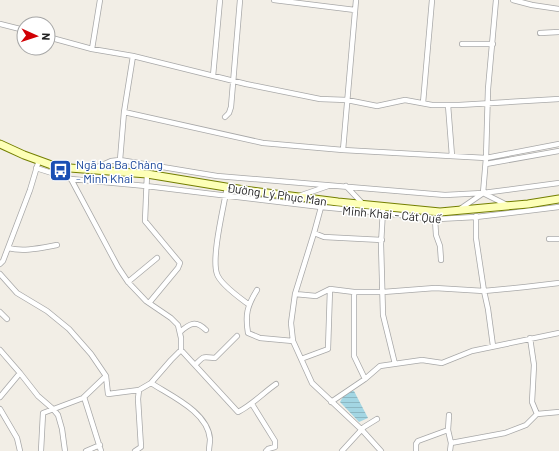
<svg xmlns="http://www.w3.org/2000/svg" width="559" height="451" font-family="Barlow,sans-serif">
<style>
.water{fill:url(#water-rules)}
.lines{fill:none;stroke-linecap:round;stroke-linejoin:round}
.street-casing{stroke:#a8a8a8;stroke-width:6}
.secondary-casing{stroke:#747f00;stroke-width:9}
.street{stroke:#fff;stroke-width:4.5}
.secondary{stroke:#fdffb7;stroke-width:7}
.labels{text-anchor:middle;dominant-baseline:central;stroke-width:3;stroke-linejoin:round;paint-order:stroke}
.transit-label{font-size:12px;fill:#164399;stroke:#fff;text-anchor:start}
.street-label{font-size:12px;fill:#212121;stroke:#fff}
</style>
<defs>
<pattern id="water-rules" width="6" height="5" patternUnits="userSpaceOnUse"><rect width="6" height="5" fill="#a3d6e3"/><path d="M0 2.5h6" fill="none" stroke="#8cb7c2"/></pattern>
</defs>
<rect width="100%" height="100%" fill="#f2eee6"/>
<path class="water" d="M351 391H354L368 418 359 422 340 402 344 395Z"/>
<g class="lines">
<defs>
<path id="street" d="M274 0 355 10
M496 0 488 89 486 158 483 193 507 205
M513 0 532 5 559 9
M0 24 24 30
M540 33 559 32
M48 37 92 49 133 56 246 84 320 99 347 100 377 106 405 100 432 105H459L559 99
M462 44H493
M92 49 100 0
M213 76 220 0
M423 103 432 0
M448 105 452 156
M124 112 263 143 343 150 486 158 559 144
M225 117 229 113 231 107 240 0
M343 150 356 0
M486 164 559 151
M36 168 71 179 146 186 321 207 383 213 424 218 438 219 476 217 559 207
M93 169 111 161 120 160 217 176 445 195 483 193 559 183
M119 172 124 112 133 56
M147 174 145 221 180 263 178 268 149 303
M71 179 118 267 128 282 146 301 171 318 178 325 181 338V350L171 360 151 383 139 390 138 399 141 447 135 451
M346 186 363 204
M227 187C224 206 211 257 217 274 220 284 240 298 248 304
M299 196 328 186
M323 200 314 233 295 294 291 323 293 341 312 383 362 430 381 451
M460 209 482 194
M383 210 381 244 383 315 395 364
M476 216V238L484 291 488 309 493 346
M435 219 436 235 440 246 441 260
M314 233 324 237 382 240
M549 239H559
M8 248C24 252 40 248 57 245
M0 264 3 261 30 190 39 160
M0 274 17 293 47 311 69 329 91 354 106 376 108 394 139 390
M128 282 157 258
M257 290C247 306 245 315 248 333L260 338 293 341
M354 292V356L365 379
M295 294 316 296 330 289 354 292H383L435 288 484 291 525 287 559 283
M0 312 7 319
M180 332C190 323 196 320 206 330
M530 338 534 365 532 402 537 414
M0 350 20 373 0 397
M181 350 238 412C252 405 263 393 276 384
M301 359 328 349 330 289
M195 365C205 355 202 357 215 358L237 336
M20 373 38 396 53 409 58 415 62 429 65 451
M151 383C171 396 208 412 210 439 210 443 209 447 209 451
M84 397 101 451
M331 402 365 379 380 366 422 360 442 363 472 351 559 333
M252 404 275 441V447L268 449 266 451
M0 409 17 438 20 451
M449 415 448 430 451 443 505 433 526 425 537 414 559 412
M41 451 43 413 83 398 106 376
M86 451 100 445
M342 451 364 427 377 419
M416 451V444L418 441 448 430
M450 451 451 443"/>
<path id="secondary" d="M0 144 24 155 57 167 147 174 244 190 338 202 440 212 528 204 559 199"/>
</defs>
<use href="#street" class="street-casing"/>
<use href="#secondary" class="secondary-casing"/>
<use href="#street" class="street"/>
<use href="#secondary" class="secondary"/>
</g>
<defs>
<symbol id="bus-square" viewBox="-11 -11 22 22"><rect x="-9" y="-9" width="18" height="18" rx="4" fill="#1a4fb4" stroke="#fff"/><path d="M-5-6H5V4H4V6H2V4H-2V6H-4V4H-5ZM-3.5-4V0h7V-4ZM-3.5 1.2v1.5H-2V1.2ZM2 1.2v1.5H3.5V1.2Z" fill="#fff"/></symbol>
</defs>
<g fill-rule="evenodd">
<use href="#bus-square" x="48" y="158" width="25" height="25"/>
</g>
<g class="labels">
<g class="transit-label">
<text x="76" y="164">Ngã ba Ba Chàng<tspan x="76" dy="14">- Minh Khai</tspan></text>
</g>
<g class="street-label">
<text transform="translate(277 194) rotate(8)">Đường Lý Phục Man</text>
<text transform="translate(392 214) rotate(5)">Minh Khai - Cát Quế</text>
</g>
</g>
<g transform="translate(36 36) rotate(93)"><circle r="19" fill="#ffffff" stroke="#a6a6a6"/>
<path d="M0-3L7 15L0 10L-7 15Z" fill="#d10004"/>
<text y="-6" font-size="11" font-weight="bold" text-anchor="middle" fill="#212121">N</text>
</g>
</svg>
